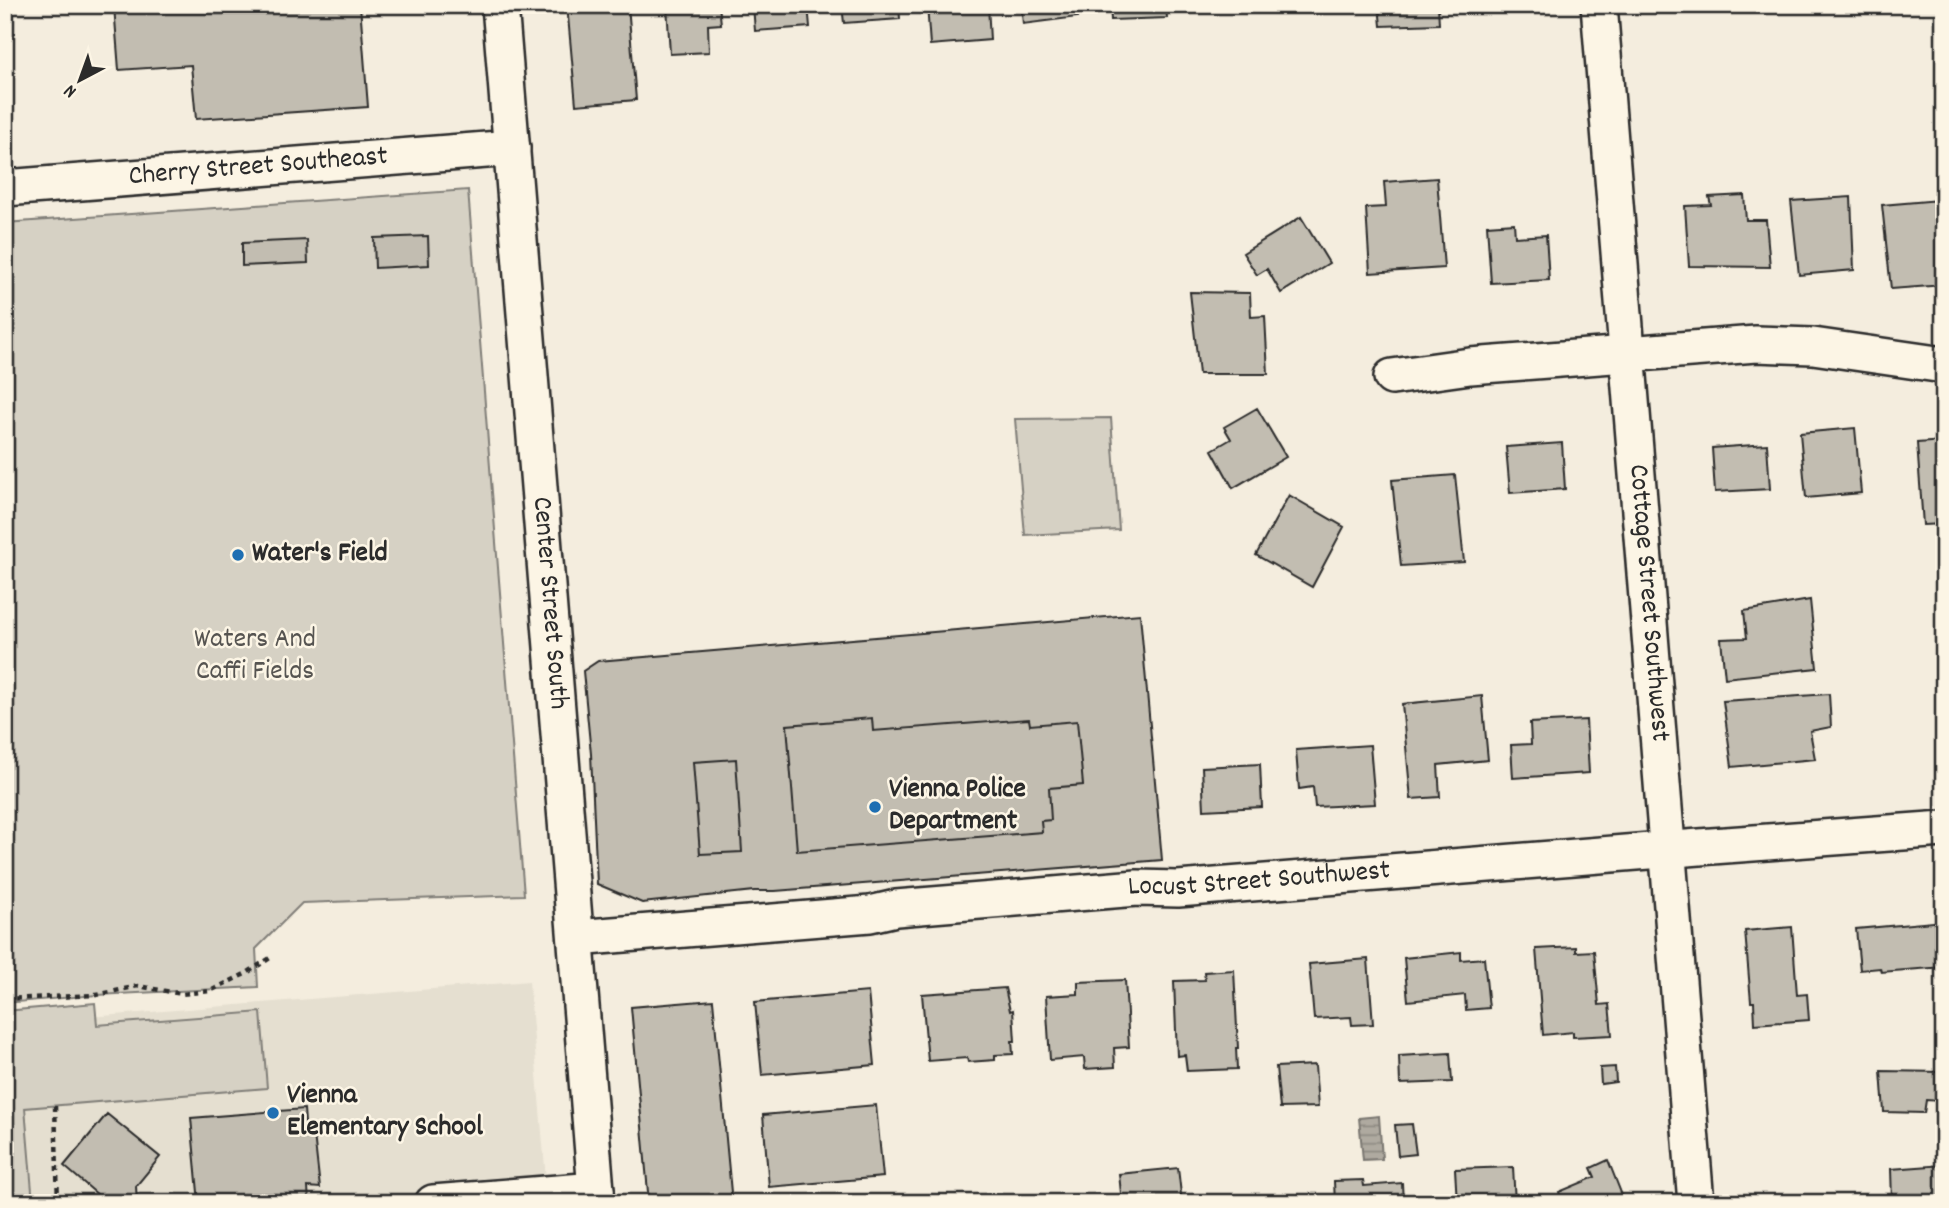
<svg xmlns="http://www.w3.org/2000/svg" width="1949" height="1208" font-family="Dekko,sans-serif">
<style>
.built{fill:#e5dfd0}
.green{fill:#d6d1c4;stroke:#807e78;stroke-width:2}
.water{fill:url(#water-rules);stroke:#7a7771;stroke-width:2}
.building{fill:#c2bdb1;stroke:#2b2b2b;stroke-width:2}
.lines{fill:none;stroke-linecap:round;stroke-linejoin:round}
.minor-casing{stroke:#2b2b2b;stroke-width:40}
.path{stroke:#2b2b2b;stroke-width:4.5;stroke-dasharray:5 5;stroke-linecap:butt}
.minor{stroke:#fcf5e5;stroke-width:35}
.poi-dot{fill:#1f6fb2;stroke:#fcf5e5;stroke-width:2.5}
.labels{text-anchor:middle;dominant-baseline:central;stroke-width:5;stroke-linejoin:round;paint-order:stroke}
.street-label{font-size:28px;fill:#2b2b2b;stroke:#fcf5e5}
.poi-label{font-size:28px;font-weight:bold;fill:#2b2b2b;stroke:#fcf5e5;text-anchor:start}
.park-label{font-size:28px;fill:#565451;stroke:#fcf5e5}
</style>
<defs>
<pattern id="water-rules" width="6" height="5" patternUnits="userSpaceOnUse" patternTransform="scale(1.75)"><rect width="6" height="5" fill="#afaaa0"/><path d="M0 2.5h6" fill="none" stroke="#8f8b83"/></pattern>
</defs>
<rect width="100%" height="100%" fill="#f4edde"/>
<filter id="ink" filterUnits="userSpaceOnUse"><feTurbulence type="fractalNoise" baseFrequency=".0143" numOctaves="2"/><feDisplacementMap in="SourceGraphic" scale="14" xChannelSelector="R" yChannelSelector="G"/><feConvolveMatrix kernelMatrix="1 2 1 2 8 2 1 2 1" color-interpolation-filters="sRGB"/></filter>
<g filter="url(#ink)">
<path class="built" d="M529 981 548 1203H5V1024Z"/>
<path class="green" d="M468 190 524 895 302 903 256 949 258 987 97 995 5 1003V223Z
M1111 418 1119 530 1025 535 1015 419Z
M95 1003 97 1025 261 1012 267 1088 25 1108 33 1203H5V1011Z"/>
<path class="water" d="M1379 1116 1382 1159 1363 1160 1359 1118Z"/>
<path class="building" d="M360 5 368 107 196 119 191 65 119 70 114 6Z
M567 5H628L636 100 576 105Z
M667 5H719L721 24 708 25 709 52 670 54Z
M753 5H808L810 27 755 31Z
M842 5H899L900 19 844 23Z
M927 5H988L990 40 930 45Z
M1021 5H1076L1078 17 1023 24Z
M1110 5H1166L1167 18 1111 20Z
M1379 5H1438L1439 24 1381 26Z
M1437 178 1444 268 1370 273 1366 208 1386 207 1384 182Z
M1744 195 1746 220H1766L1770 267 1689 266 1685 206 1711 205 1709 197Z
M1851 197 1854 270 1799 275 1791 201Z
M1939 200 1944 231V285L1891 289 1882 205Z
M1301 217 1329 263 1281 293 1267 269 1257 275 1243 253Z
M1514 223 1515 237 1546 235 1549 280 1491 283 1487 225Z
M428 236 429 265 375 268 374 238Z
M307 240 308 263 242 266V243Z
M1190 292 1250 293 1251 317 1265 316 1268 374H1199Z
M1257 408 1286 457 1233 488 1212 450 1231 439 1224 427Z
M1855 428 1861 493 1806 498 1800 433Z
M1944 441V524L1923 525 1917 443Z
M1562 443 1565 489 1510 493 1506 447Z
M1767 444 1770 489 1715 492 1712 448Z
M1455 475 1464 562 1401 566 1392 480Z
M1289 495 1344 527 1312 587 1256 555Z
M1810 600 1817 668 1725 678 1721 639 1747 638 1744 611Z
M1140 614 1162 860 775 891H754L642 903 597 884 591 754 583 671 598 661Z
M1829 694 1831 727 1810 731 1815 759 1732 767 1723 701Z
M1482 696 1488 760 1438 765 1440 797 1411 799 1402 704Z
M872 718 873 731 1029 719 1030 725 1077 721 1083 785 1049 788 1051 820 1041 821 1042 832 797 851 787 725Z
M1586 720 1589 773 1513 778 1511 745 1531 744 1530 723Z
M1370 745 1375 804 1315 807 1313 787 1299 789 1296 750Z
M736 759 742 852 700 854 693 762Z
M1260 764 1262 807 1204 810 1202 767Z
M1944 921V967L1881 972 1880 968 1860 970 1856 929Z
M1792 927 1797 995 1807 994 1809 1020 1755 1024 1754 1002H1751L1745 931Z
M1576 947V952L1594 951 1599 1005 1609 1004 1612 1035 1573 1037V1032L1543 1035 1536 949Z
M1461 952V960L1484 958 1489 1008 1466 1010 1465 995 1408 1001 1404 958Z
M1368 959 1373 1024 1352 1025 1351 1017 1314 1019 1309 964Z
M1234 970 1238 1048H1236L1237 1069 1187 1071 1185 1055 1177 1056 1174 981 1205 980 1204 972Z
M1125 980 1129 1047 1114 1048 1115 1067 1085 1069 1084 1057 1050 1060 1046 996 1078 994V982Z
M1005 988 1010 1011 1013 1010 1015 1041H1012L1013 1054 995 1055V1060L968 1062 967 1058 928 1061 922 994Z
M868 992 875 1065 762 1075 755 1002Z
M713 1000 732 1203H649L631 1007Z
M1450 1053 1452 1082 1400 1084 1399 1056Z
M1315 1065 1318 1107 1280 1108 1276 1067Z
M1615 1067 1616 1082 1601 1084 1600 1068Z
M1881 1071 1944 1072V1114L1941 1101 1926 1100 1924 1113 1884 1112Z
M876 1105 883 1177 769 1187 763 1115Z
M304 1109 306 1136 314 1134 320 1188 308 1187 309 1203H199L191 1118Z
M107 1114 160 1157 136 1186 137 1203H99L98 1195 64 1166Z
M1412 1124 1416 1154 1398 1156 1395 1125Z
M1608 1160 1625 1203H1563L1559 1192 1595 1177 1591 1168Z
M1944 1165V1198L1892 1201 1891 1169Z
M1513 1167 1515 1203H1457L1455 1169Z
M1178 1168 1182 1203H1122L1119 1174Z
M1363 1180 1364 1186 1402 1183 1403 1203H1335L1334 1181Z"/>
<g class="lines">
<defs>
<g id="minor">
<path id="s1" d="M500 5 597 1203"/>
<path id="s2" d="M1599 5 1696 1203"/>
<path id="s3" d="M5 188 512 148"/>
<path d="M1392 377 1470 366 1756 344 1813 346 1944 365"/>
<path id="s4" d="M576 938 870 914 896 908 1137 888 1178 889 1712 846 1944 829"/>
<path d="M433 1203 596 1190"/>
</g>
</defs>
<use href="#minor" class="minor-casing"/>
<path class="path" d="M5 999 97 995 138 986 182 994 210 991 247 973 273 956
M55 1106 58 1203"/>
<use href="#minor" class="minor"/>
</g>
</g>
<g class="poi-dot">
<circle cx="238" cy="555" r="7"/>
<circle cx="875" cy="807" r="7"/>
<circle cx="273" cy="1113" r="7"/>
</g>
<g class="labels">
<g class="street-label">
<text stroke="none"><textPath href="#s3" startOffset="254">Cherry Street Southeast</textPath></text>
<text stroke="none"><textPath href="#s1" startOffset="600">Center Street South</textPath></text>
<text stroke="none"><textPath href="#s2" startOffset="600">Cottage Street Southwest</textPath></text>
<text stroke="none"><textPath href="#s4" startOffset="686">Locust Street Southwest</textPath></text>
</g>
<g class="poi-label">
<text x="252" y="555">Water's Field</text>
<text x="889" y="791">Vienna Police<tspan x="889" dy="32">Department</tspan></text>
<text x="287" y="1097">Vienna<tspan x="287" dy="32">Elementary School</tspan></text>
</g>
<g class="park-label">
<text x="255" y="641">Waters And<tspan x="255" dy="32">Caffi Fields</tspan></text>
</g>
</g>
<rect width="1949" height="1208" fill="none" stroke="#fcf5e5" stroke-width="28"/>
<rect x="14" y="14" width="1921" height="1180" fill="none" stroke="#2b2b2b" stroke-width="2.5" filter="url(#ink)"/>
<g transform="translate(80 80) rotate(221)" stroke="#fcf5e5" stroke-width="5" paint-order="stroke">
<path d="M0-5L12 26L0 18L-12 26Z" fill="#2b2b2b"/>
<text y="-10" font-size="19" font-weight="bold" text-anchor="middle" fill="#2b2b2b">N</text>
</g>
</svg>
